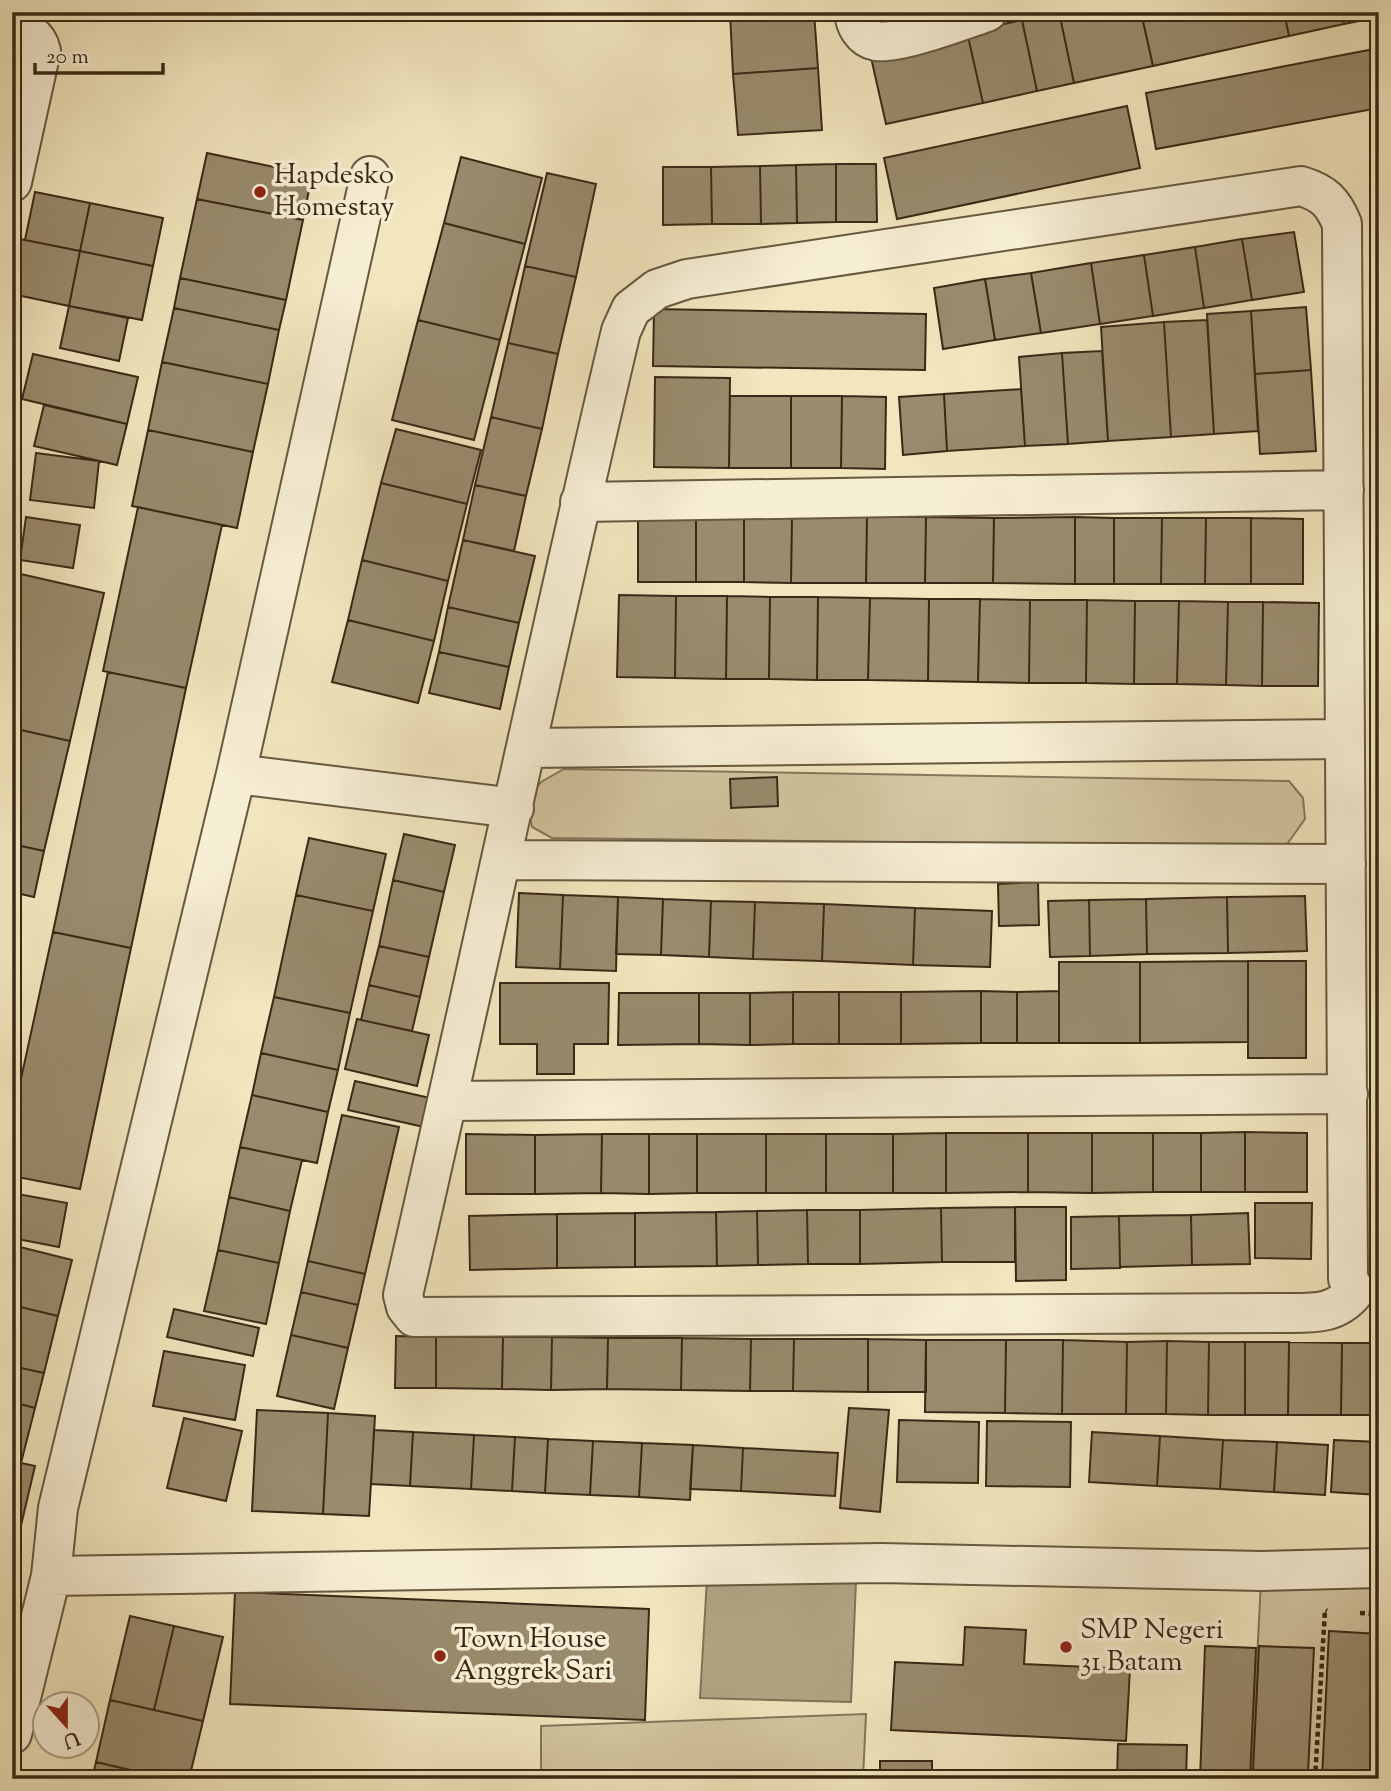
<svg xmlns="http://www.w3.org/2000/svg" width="1391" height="1791" font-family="'Sorts Mill Goudy',serif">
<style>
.park{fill:#d3c6a1;stroke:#86775c;stroke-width:2}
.water{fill:#b3a585;stroke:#827359;stroke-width:2}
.building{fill:#998b6d;stroke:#392816;stroke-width:2}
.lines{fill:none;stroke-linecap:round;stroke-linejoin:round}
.minor-casing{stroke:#675840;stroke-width:42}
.path{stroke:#392816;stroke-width:4.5;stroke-dasharray:5 3.5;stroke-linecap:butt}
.minor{stroke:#f7efd5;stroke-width:38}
.poi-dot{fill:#8f2418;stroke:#f7efd5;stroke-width:2.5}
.labels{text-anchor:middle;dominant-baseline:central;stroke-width:7;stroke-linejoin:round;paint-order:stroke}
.poi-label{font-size:28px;fill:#392816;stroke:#f7efd5;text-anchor:start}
</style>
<rect width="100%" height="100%" fill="#f2e6be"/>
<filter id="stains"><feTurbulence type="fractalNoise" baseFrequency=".00286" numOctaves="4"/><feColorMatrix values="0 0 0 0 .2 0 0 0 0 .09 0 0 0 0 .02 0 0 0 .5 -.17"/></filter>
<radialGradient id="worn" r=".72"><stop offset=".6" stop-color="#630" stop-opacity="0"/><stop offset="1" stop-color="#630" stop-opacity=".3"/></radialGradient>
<path class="park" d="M564 769 1289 781 1303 798 1305 819 1285 847 552 838 532 827 527 799 541 782Z
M1379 1576V1779H1251L1261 1581Z
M866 1714 863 1779H541V1726Z"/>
<path class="water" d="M707 1579 856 1581 851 1702 700 1698Z"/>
<path class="building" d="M814 12 818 68 733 74 730 13Z
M1059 12 1074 83 1037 91 1022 20Z
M1059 12H1141L1153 66 1074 83Z
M1141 12H1284L1289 36 1153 66Z
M1284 12H1341L1344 24 1289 36Z
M1341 12H1379V17L1344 24Z
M1022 20 1037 91 983 103 967 32Z
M967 32 983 103 886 124 870 53Z
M1379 48V108L1156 149 1146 93Z
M818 68 822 130 738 135 733 74Z
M1127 106 1140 168 897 219 884 158Z
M207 153 312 175 303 220 197 199Z
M461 157 542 178 525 244 444 223Z
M836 164H876L877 222H836Z
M836 164V222L797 223 796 165Z
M796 165 797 223 761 224 760 166Z
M760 166 761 224H712L711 167Z
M663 167H711L712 224 663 225Z
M547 173 596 184 576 277 525 266Z
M35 192 90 203 80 251 25 240Z
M197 199 303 220 286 300 180 278Z
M90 203 163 218 153 266 80 251Z
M444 223 525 244 500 340 418 320Z
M1294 232 1304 292 1252 300 1242 239Z
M20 239 80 251 69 306 12 294V278Z
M1242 239 1252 300 1204 308 1195 247Z
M1195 247 1204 308 1153 316 1144 255Z
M80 251 153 266 142 320 69 306Z
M1144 255 1153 316 1100 324 1091 263Z
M1091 263 1100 324 1041 333 1031 273Z
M525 266 576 277 558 354 508 343Z
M1031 273 1041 333 995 340 985 279Z
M180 278 286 300 279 330 174 308Z
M985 279 995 340 943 349 934 288Z
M69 306 128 318 119 361 60 348Z
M1306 307 1311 370 1255 374 1251 311Z
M174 308 279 330 268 384 162 362Z
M654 309 926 314 925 370 653 366Z
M1251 311 1258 431 1214 434 1207 314Z
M418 320 500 340 474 440 392 420Z
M1207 320 1214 434 1171 437 1164 322Z
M1164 322 1171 437 1108 441 1101 327Z
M508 343 558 354 542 429 491 417Z
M1102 351 1108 441 1068 444 1062 353Z
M1062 353 1068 444 1025 446 1019 357Z
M33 354 138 377 127 424 22 399Z
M162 362 268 384 253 452 148 430Z
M1311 370 1316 451 1260 454 1255 374Z
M655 377 730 378 729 468 654 467Z
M1021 389 1025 446 947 451 944 394Z
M944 394 947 451 903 455 899 397Z
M730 396H791V468H729Z
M791 396H842L841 468H791Z
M842 396 886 397 885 469 841 468Z
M44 405 127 424 117 465 34 446Z
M491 417 542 429 526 496 475 485Z
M396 429 481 450 467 504 381 483Z
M148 430 253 452 237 528 132 506Z
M36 453 99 461 94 508 30 500Z
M381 483 467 504 448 581 362 560Z
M475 485 526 496 514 551 463 540Z
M138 507 222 525 186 688 103 671Z
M638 516 696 517V582H638Z
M26 517 80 525 73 568 20 560Z
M696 517H744V582H696Z
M744 517H792L791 583 744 582Z
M792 517H867L866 583H791Z
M867 517H926L925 583H866Z
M926 517 994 518 993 583H925Z
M1075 517V584L993 583 994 518Z
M1075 517 1114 518V584H1075Z
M1114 518H1162L1161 584H1114Z
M1162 518H1206L1205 584H1161Z
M1206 518H1251V584H1205Z
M1251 518 1303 519V584H1251Z
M463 540 535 556 519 623 448 607Z
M362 560 448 581 434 641 348 620Z
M12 572 104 593 70 741 12 728Z
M619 595 676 596 675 678 617 677Z
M676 596H727L726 679 675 678Z
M727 596 770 597 769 679H726Z
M770 597H818L817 680 769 679Z
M818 597 870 598 868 680H817Z
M870 598 929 599 928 681 868 680Z
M929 599H980L978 682 928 681Z
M980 599 1030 600 1029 683 978 682Z
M1030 600H1087L1086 683H1029Z
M1087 600 1135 601 1134 684 1086 683Z
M1135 601H1179L1177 684H1134Z
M1179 601 1228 602 1226 685 1177 684Z
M1228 602H1263L1262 686 1226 685Z
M1263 602 1319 603 1318 686H1262Z
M448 607 519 623 509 667 439 652Z
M348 620 434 641 418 703 332 682Z
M439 652 509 667 500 709 429 693Z
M108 672 186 688 131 948 53 932Z
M12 728 70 741 44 851 12 844Z
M777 777 778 806 731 808 730 779Z
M404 834 455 845 444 892 393 880Z
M309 838 386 854 373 911 296 895Z
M12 844 44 851 34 897 12 892Z
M393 880 444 892 429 957 379 946Z
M1038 882 1039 925 999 926 998 884Z
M519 893 563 895 560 969 516 967Z
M296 895 373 911 350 1013 274 997Z
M563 895 618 897 616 971 560 969Z
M1305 896 1307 951 1228 953 1227 897Z
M618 897 663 899 661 955 616 954Z
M1227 897 1228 953 1147 954 1146 899Z
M663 899 711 901 709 957 661 955Z
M1146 899 1147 954 1090 956 1089 900Z
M1089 900 1090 956 1050 957 1048 901Z
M711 901 755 902 753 959 709 957Z
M755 902 824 904 822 961 753 959Z
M824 904 915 908 913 965 822 961Z
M915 908 992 911 990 967 913 965Z
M53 932 131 948 80 1189 12 1176V1120Z
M379 946 429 957 420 997 369 985Z
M1248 961V1042L1140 1043V962Z
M1248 961H1306V1058H1248Z
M1059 962H1140V1043H1059Z
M500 983H609L608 1044H574V1074H537V1044H500Z
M369 985 420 997 412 1031 361 1020Z
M981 991V1043L901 1044V992Z
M981 991 1017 992V1043H981Z
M1059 991V1043H1017V992Z
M793 992V1044L750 1045V993Z
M793 992H839V1044H793Z
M839 992H901V1044H839Z
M619 993H699V1044L618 1045Z
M699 993H750V1045L699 1044Z
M274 997 350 1013 338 1070 261 1053Z
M357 1019 429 1035 417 1086 345 1069Z
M261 1053 338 1070 328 1112 252 1095Z
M355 1081 430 1098 424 1127 348 1110Z
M252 1095 328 1112 317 1163 240 1147Z
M342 1115 399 1127 365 1274 308 1261Z
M1245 1132 1307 1133V1192H1245Z
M1245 1132V1192H1201V1133Z
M946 1133H1028V1192L946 1193Z
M946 1133V1193H893V1134Z
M1028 1133H1092V1193L1028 1192Z
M1092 1133H1153V1192L1092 1193Z
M1153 1133H1201V1192H1153Z
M466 1134 535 1135V1194H466Z
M602 1134H649V1194L601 1193Z
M602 1134 601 1193 535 1194V1135Z
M649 1134H697V1193L649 1194Z
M697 1134H766V1193H697Z
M766 1134H826V1193H766Z
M826 1134H893V1193H826Z
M240 1147 302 1160 290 1211 229 1197Z
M12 1193 67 1203 59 1247 12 1238Z
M229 1197 290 1211 279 1263 218 1250Z
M1255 1203H1312L1311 1259 1255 1258Z
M1015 1207V1262H942L941 1208Z
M1015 1207H1066V1280L1016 1281Z
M941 1208 942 1262 860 1264V1210Z
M807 1210 808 1264 758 1265 757 1211Z
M807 1210H860V1264H808Z
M757 1211 758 1265 717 1266 716 1212Z
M716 1212 717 1266 635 1267V1213Z
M635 1213V1267L557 1268V1214Z
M1248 1213 1250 1264 1192 1265 1191 1215Z
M557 1214V1268L470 1270 469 1216Z
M1191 1215 1192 1265 1120 1267 1119 1216Z
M1119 1216 1120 1268 1071 1269V1217Z
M12 1245 72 1260 58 1316 12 1305Z
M218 1250 279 1263 266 1324 204 1311Z
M308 1261 365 1274 358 1305 301 1292Z
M301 1292 358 1305 348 1348 291 1335Z
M12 1305 58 1316 44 1373 12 1366Z
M174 1309 259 1328 253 1356 167 1337Z
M291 1335 348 1348 334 1409 277 1396Z
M396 1336 436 1337V1388H395Z
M436 1337H503L502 1389 436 1388Z
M503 1337H552L551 1390 502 1389Z
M552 1337 608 1338 607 1389 551 1390Z
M608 1338H682L681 1390 607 1389Z
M682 1338 751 1339 750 1391 681 1390Z
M751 1339H794L793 1391H750Z
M794 1339H868V1392L793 1391Z
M868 1339 926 1340V1392H868Z
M926 1340H1006L1005 1413 925 1412Z
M1006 1340H1063L1062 1414 1005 1413Z
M1063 1340 1127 1342 1126 1414H1062Z
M1167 1341 1166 1414H1126L1127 1342Z
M1167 1341 1209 1342 1208 1415 1166 1414Z
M1209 1342H1245V1415H1208Z
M1245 1342H1289L1288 1415H1245Z
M1289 1342 1342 1343 1341 1415H1288Z
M1342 1343H1379V1415H1341Z
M164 1351 245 1365 235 1420 153 1406Z
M12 1366 44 1373 35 1408 12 1402Z
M12 1402 35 1408 21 1463 12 1461Z
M849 1408 889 1410 880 1512 840 1508Z
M257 1410 328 1413 323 1514 252 1511Z
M328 1413 375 1416 369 1516 323 1514Z
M184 1418 242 1431 226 1501 167 1488Z
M899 1420 979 1422 978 1483 897 1482Z
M987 1421 1071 1422 1070 1487 986 1486Z
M374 1430 413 1432 410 1486 371 1484Z
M413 1432 474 1435 471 1489 410 1486Z
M1092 1432 1160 1436 1157 1486 1089 1482Z
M474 1435 515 1437 512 1491 471 1489Z
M1160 1436 1223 1440 1220 1489 1157 1486Z
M515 1437 548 1439 545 1493 512 1491Z
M548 1439 593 1441 590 1495 545 1493Z
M1223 1440 1277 1442 1274 1492 1220 1489Z
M1334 1440 1379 1442V1495L1331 1492Z
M593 1441 642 1443 639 1497 590 1495Z
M1277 1442 1328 1445 1325 1495 1274 1492Z
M642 1443 693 1445 690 1500 639 1497Z
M693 1445 743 1448 741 1491 690 1489Z
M743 1448 838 1453 835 1496 741 1491Z
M12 1461 35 1466 19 1534 12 1533Z
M235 1592 649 1609 645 1720 230 1704Z
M130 1616 174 1626 154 1710 110 1700Z
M174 1626 223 1637 203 1721 154 1710Z
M965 1627 1026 1630 1024 1664 1130 1669 1126 1741 891 1730 895 1662 963 1665Z
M1329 1631 1379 1634V1779H1322Z
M1205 1646 1256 1648 1250 1779H1200Z
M1259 1646 1314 1648 1308 1774 1253 1772Z
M110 1700 203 1721 189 1779H169L96 1762Z
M1118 1744 1187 1745 1186 1779H1117Z
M880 1761H932V1779H880Z
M96 1762 169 1779H92Z"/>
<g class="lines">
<defs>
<path id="minor" d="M854 12C855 25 862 38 876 41 898 45 963 20 987 12
M12 30C28 33 37 34 41 51L12 182
M1301 186C1324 193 1333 202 1342 224L1348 1279 1355 1291C1337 1314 1315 1313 1288 1313L414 1317 406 1307 403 1295C477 974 545 651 621 331L631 309 657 289 687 279Z
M580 502 1344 490
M527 748 1345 739
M236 774 514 808
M502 860 1346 864
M448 1101 1348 1094
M51 1576 881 1563 1261 1571 1379 1568
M12 1734 51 1576 58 1508 236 774 370 176"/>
</defs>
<use href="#minor" class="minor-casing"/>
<path class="path" d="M1360 1613 1379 1614
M1315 1779 1325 1610 1327 1611"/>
<use href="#minor" class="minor"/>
</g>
<g class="poi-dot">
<circle cx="260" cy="192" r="7"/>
<circle cx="1066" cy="1647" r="7"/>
<circle cx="440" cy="1656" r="7"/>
</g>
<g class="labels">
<g class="poi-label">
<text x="274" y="176">Hapdesko<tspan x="274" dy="32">Homestay</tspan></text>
<text x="1080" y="1631">SMP Negeri<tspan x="1080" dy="32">31 Batam</tspan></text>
<text x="454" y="1640">Town House<tspan x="454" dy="32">Anggrek Sari</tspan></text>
</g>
</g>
<rect width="1391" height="1791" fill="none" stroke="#f2e6be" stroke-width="42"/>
<rect x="14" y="14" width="1363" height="1763" fill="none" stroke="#392816" stroke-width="3.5"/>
<rect x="21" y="21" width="1349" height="1749" fill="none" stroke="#392816" stroke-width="2"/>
<g transform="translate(66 1725) rotate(159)"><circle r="33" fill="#f7efd5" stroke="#ab9f89" stroke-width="2"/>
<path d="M0-5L12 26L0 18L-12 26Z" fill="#8f2418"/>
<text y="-10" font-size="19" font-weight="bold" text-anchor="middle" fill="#392816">U</text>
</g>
<path d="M35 63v10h128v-10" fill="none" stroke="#392816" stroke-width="3.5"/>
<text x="46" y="63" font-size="21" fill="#392816" stroke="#f7efd5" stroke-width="5" paint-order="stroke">20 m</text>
<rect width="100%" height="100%" filter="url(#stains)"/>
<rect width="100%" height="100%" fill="url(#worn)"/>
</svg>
